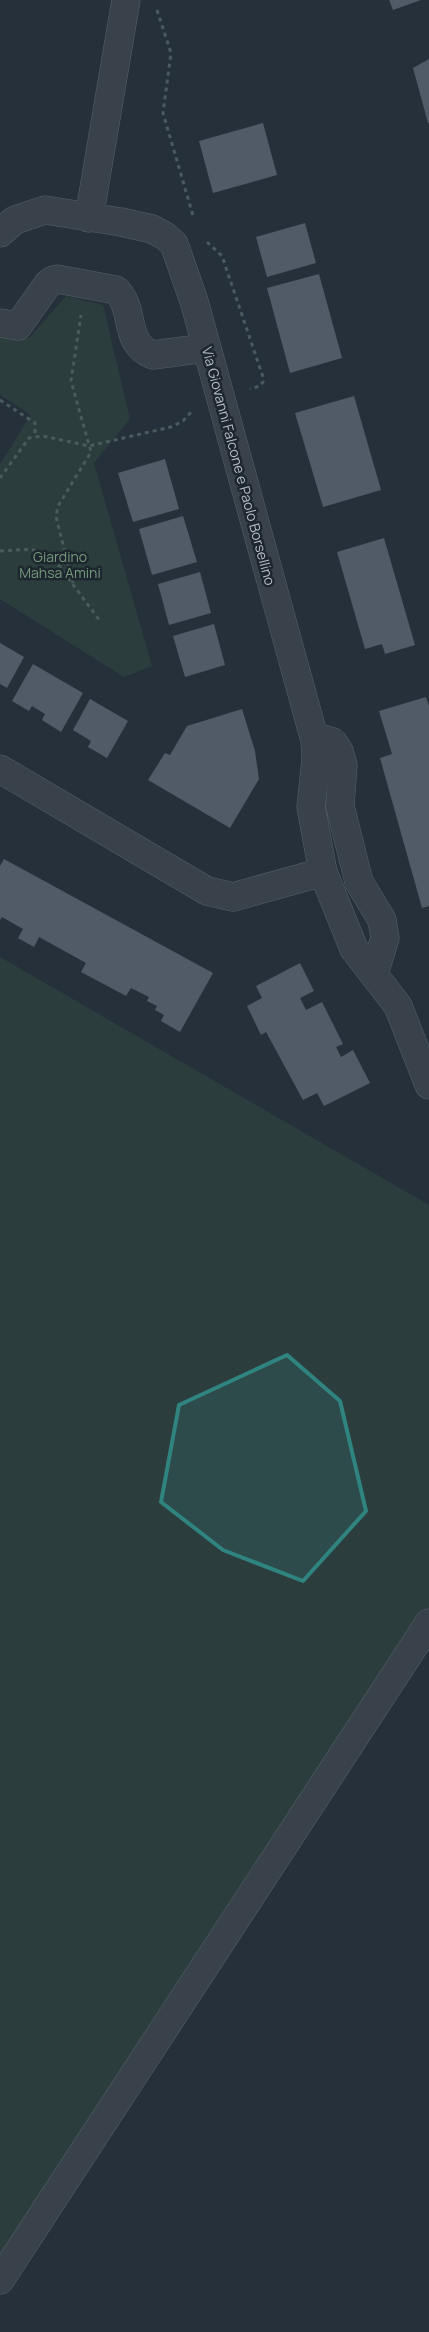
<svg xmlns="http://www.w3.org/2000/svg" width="429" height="2332" font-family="Manrope,sans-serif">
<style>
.green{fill:#2b3e3d}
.building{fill:#515b67}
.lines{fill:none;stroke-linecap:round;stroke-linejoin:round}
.minor-casing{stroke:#576068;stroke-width:29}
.path{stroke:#495b5c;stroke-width:3;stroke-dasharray:4 4;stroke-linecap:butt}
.minor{stroke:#39424a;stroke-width:28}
.marked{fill:#308480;fill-opacity:0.2;stroke:#308480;stroke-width:4;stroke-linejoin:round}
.labels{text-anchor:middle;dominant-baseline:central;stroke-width:5;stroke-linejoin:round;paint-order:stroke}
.street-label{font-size:14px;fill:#b5bdc6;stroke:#1e272f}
.park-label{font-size:14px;fill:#75997b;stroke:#1e272f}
</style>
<rect width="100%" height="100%" fill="#26303a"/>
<path class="green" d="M66 296 103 305 130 419 94 463 152 666 124 677 0 599V464L31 415 0 395V334L29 338Z
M0 957 429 1205V1610L0 2276Z"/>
<path class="building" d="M389 0H421L393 10Z
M429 59V123H428L413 68Z
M263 123 277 175 213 193 199 141Z
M305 223 316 263 267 277 256 237Z
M319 274 342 358 290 373 267 288Z
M354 396 381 490 323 507 295 413Z
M165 459 179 509 133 522 118 473Z
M183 516 197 562 152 575 139 529Z
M384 538 415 645 385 654 382 644 365 649 337 552Z
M200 572 211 613 169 625 158 584Z
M214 624 225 665 185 677 173 636Z
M0 643 24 657 7 688 0 684Z
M33 664 83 693 61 732 42 720 45 714 32 706 29 711 12 701Z
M426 697 429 706V906L422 908 380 758 392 754 379 711Z
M90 699 128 721 107 758 88 747 91 741 73 730Z
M242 709 255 751 259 779 230 828 148 780 165 753 170 755 187 726Z
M4 859 213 973 180 1032 161 1021 164 1015 155 1010 157 1006 147 1001 149 997 131 988 126 996 81 972 86 963 39 937 34 947 18 938 23 929 2 917 0 920V866Z
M300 963 314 991 300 998 306 1010 322 1002 343 1044 336 1047 341 1057 353 1050 370 1083 324 1106 317 1093 303 1100 266 1032 261 1035 247 1006 262 998 256 986Z"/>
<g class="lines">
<defs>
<path id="minor" d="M89 218 126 0
M0 233 15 220 45 210 121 222 152 229 165 236 174 244 194 301 315 741 316 759 311 807 323 872 354 949 398 1006 429 1085
M0 323 18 326 47 285 53 280 57 279 116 290C137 311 122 343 153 355L206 348
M314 736 333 742 339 751 343 765 340 806 359 882 382 920 385 938 374 974
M0 769 207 891 233 897 323 872
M0 2280 429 1623"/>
</defs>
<use href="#minor" class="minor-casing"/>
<path class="path" d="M157 10 171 53 163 113 194 219
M207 242 222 256 263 377V382L260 386 250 389
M0 400 35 423V437
M0 478 29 438 43 436 89 446 171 427 183 421 192 411
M0 551C18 550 34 547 51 555L100 621
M73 583 56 517 58 506 91 452 71 381 81 315"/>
<use href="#minor" class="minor"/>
</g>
<path class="marked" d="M287 1355 340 1401 366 1511 303 1581 223 1550 161 1502 179 1405Z"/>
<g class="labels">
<g class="street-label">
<text transform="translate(239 466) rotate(75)">Via Giovanni Falcone e Paolo Borsellino</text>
</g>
<g class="park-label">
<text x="60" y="556">Giardino<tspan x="60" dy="16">Mahsa Amini</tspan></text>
</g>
</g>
</svg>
